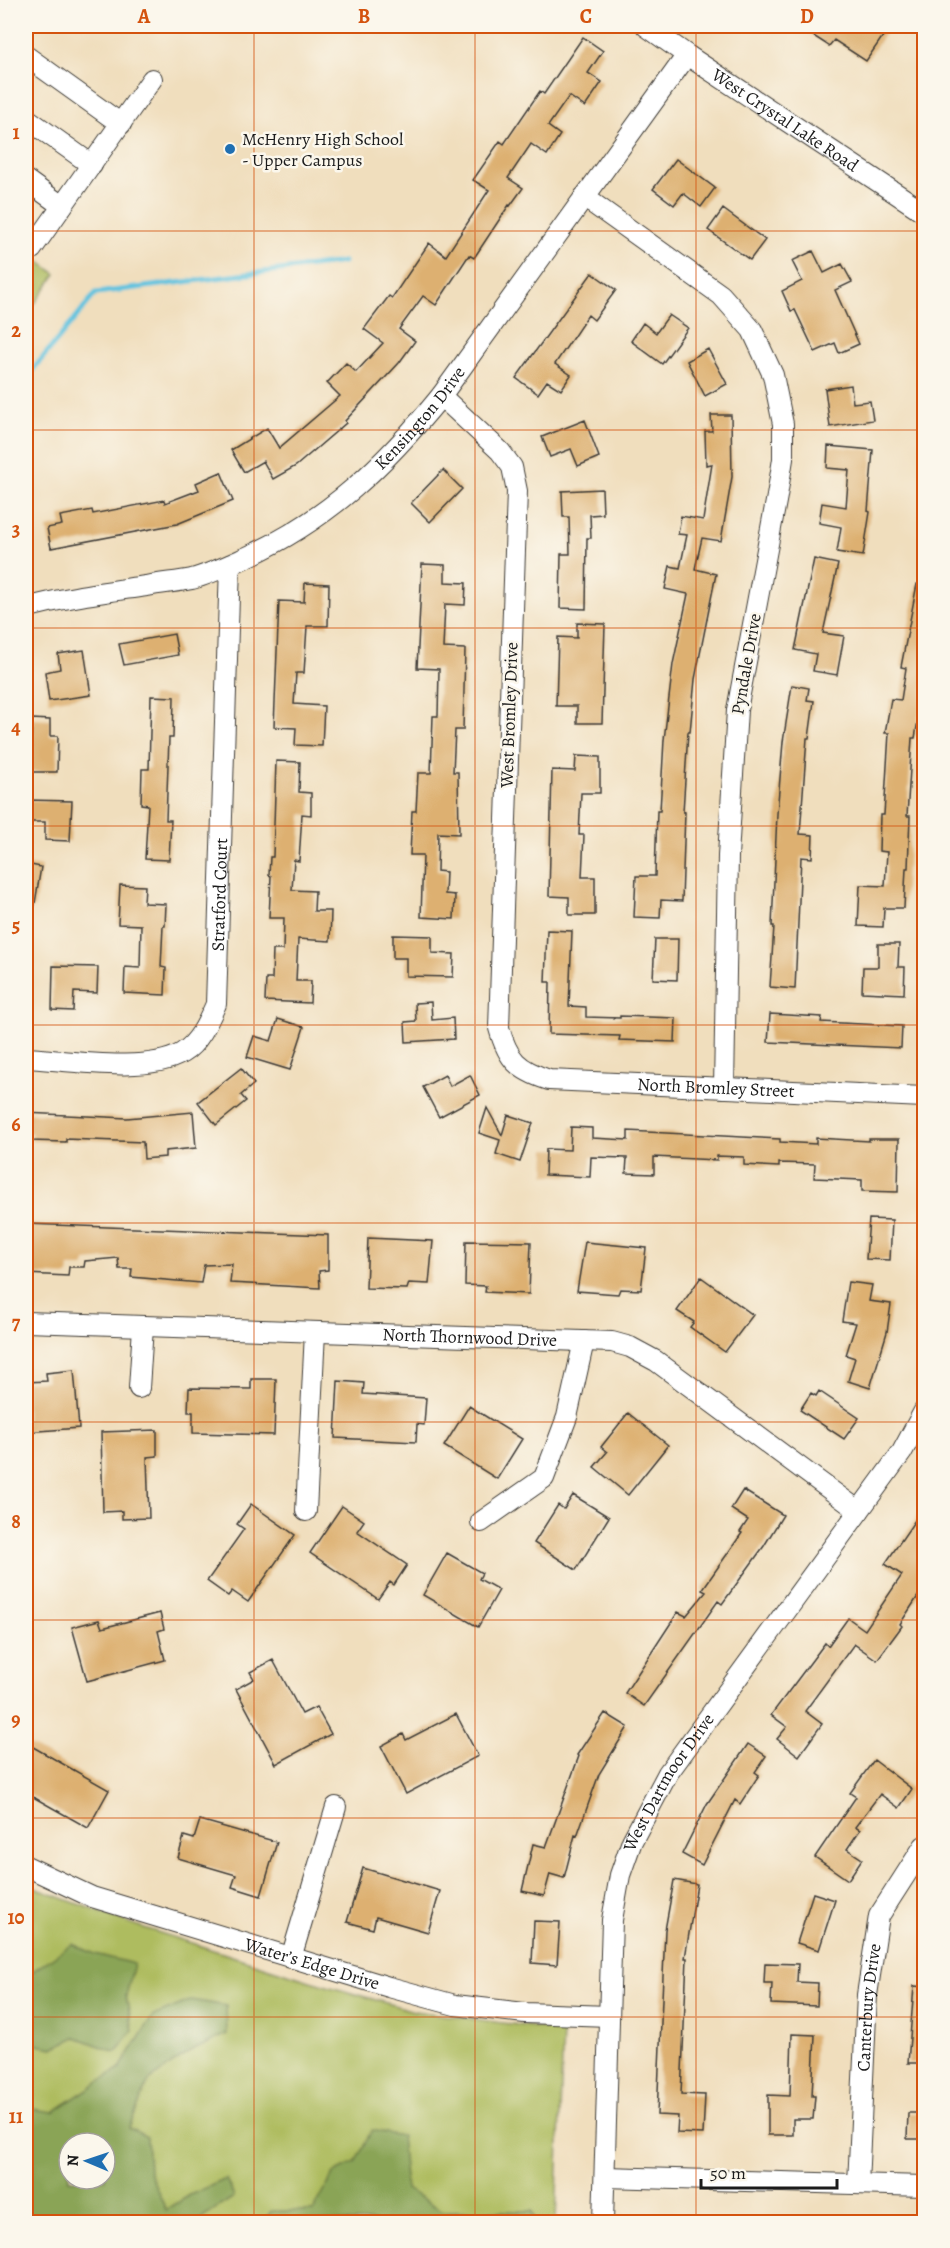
<svg xmlns="http://www.w3.org/2000/svg" width="950" height="2248" font-family="Alegreya,serif">
<style>
.green{fill:#aebc5f;stroke:#656c3e;stroke-width:1.5;fill-rule:evenodd}
.forest{fill:#8aa456;stroke:#536039;stroke-width:1.5;fill-rule:evenodd}
.lines{fill:none;stroke-linecap:round;stroke-linejoin:round}
.stream{stroke:#61c3df;stroke-width:5}
.building{fill:#ddb071}
.minor-casing{stroke:#3c3934;stroke-width:22}
.minor{stroke:#fff;stroke-width:20}
.grid{fill:none;stroke:#d4530e;stroke-width:1.5;stroke-opacity:0.55}
.poi-dot{fill:#1f6fb2;stroke:#fbf7ec;stroke-width:2}
.labels{text-anchor:middle;dominant-baseline:central;stroke-width:5;stroke-linejoin:round;paint-order:stroke}
.street-label{font-size:18px;fill:#1c1c1c;stroke:#fbf7ec}
.poi-label{font-size:18px;fill:#1c1c1c;stroke:#fbf7ec;text-anchor:start}
.neatline{fill:none;stroke:#d4530e;stroke-width:2}
.grid-label{font-size:20px;text-anchor:middle;font-weight:bold;fill:#d4530e}
</style>
<rect width="100%" height="100%" fill="#fbf7ec"/>
<filter id="ink" filterUnits="userSpaceOnUse"><feTurbulence type="fractalNoise" baseFrequency=".0167" numOctaves="2"/><feDisplacementMap in="SourceGraphic" scale="12" xChannelSelector="R" yChannelSelector="G"/><feConvolveMatrix kernelMatrix="1 2 1 2 8 2 1 2 1" color-interpolation-filters="sRGB"/></filter>
<filter id="wash" filterUnits="userSpaceOnUse"><feTurbulence type="fractalNoise" baseFrequency=".008" numOctaves="4" result="noise"/><feDisplacementMap in="SourceGraphic" scale="24" xChannelSelector="R" yChannelSelector="G"/><feGaussianBlur stdDeviation="1.35" result="paint"/><feColorMatrix in="noise" values="0 0 0 0 0 0 0 0 0 0 0 0 0 0 0 0 0 1.4 0 .05"/><feComposite in="paint" operator="in"/></filter>
<g filter="url(#wash)">
<rect width="100%" height="100%" fill="#f0debd"/>
<path class="green" d="M26 252 56 274 26 316Z
M26 1882 35 1888 132 1924 310 1981 414 2011 563 2031 556 2222H26ZM69 2143H105V2179H69Z"/>
<path class="forest" d="M72 1944 95 1954 134 1964 126 1996 133 2030 116 2052 76 2037 53 2048 26 2043V1976Z
M192 2000 226 2006 227 2034 188 2053 149 2081 129 2128 147 2137 149 2171 166 2210 190 2195 226 2179 234 2197 204 2216 199 2222H26V2118L32 2109 53 2112 120 2068 153 2016ZM69 2143H105V2179H69Z
M372 2130 401 2136 406 2189 443 2211H532L536 2222H264L271 2211H313L334 2173 355 2163Z"/>
<g class="lines">
<path class="stream" d="M26 378 96 293 344 262"/>
</g>
<g id="blocks">
<path class="building" d="M798 26H890L866 61 834 40 829 46Z
M583 37 603 51 588 73 602 82 585 107 569 96 548 126 560 135 547 155 531 144 508 178 523 188 510 206 509 205 474 258 469 255 436 305 423 296 399 329 415 341 399 363 345 421 346 423 296 466 273 479 263 461 244 472 231 450 267 428 279 448 340 396 327 383 346 363 356 372 383 343 364 329 389 296 392 298 429 243 446 256 489 190 473 180 500 141 504 144 540 91 544 94Z
M676 159 715 188 701 207 683 193 674 205 653 189Z
M723 209 765 240 750 260 708 230Z
M813 251 824 273 842 264 852 282 835 290 859 344 839 353 835 343 815 352 795 310 791 311 782 291 802 281 792 261Z
M592 273 616 290 594 320 588 315 555 364 571 375 561 390 547 381 538 394 516 378Z
M669 315 688 328 662 364 631 341 643 323 656 333Z
M708 349 727 384 705 396 687 361Z
M851 385 853 403 870 401 873 420 830 427 825 389Z
M711 415H731L732 477 721 541 702 538 695 569 716 574 695 679 690 732H688L683 812H685L682 901 661 900 660 918 634 917 636 876H655L657 811H660L664 740 673 664 688 594 665 589 670 566 680 568 687 535 678 534 681 516 703 520 712 464 706 465 705 431H712Z
M585 420 599 457 578 466 571 449 550 457 542 437Z
M828 446 873 450 868 511 870 512 863 556 837 552 841 527 819 523 822 503 846 507 849 470 827 468Z
M443 470 462 489 430 522 411 503Z
M221 472 233 501 177 524 51 548 47 528 62 525 60 516 92 510 93 514 164 500 165 503 199 490 196 483Z
M602 489 603 514 590 515 591 538H587L586 609 560 608 561 554H570L569 517H563L562 491Z
M814 559 838 564 823 633 844 636 837 675 813 671 816 654 795 650Z
M422 564 445 565V582L466 583 465 605 445 604 443 648 465 649 463 730H455L453 772H458L459 834 438 833 437 871 446 872 445 894 455 895 454 919 421 917 423 855H410L412 811H416L418 773H431L433 716H438L439 669 417 668Z
M305 583 329 584 328 626H307L304 673H296L294 704 324 706 322 746 295 745 296 728 274 727 279 601 304 602Z
M917 584 924 585V686L915 738H912L907 816H910L908 868H906L904 908H884L883 927 858 926 860 885 885 886 887 852 879 851 880 815H884L889 733H885L891 699 901 700 906 668 901 667Z
M577 623 605 624 602 723H577V706H556L558 637 577 638Z
M174 634 178 655 124 665 119 644Z
M84 650 91 695 49 701 45 672 60 669 58 654Z
M792 685 809 688 807 700 814 701 809 738H807L800 834 813 835 812 858 801 857 795 989 770 987 774 926H772L777 814 783 742Z
M151 696 174 697 173 738H169L166 820H171L169 860 145 859 148 805 141 804 142 769H149Z
M32 719 50 720V736H58L57 772H30Z
M576 756 600 757V793H581L579 835H584L582 877H595V915H569V897L549 896 552 770 575 771Z
M276 761 300 762 299 792 311 793V815L302 814 299 861 294 860 292 890 315 891 314 911H331L330 941 298 939 296 981H311L310 1003 265 1001 266 979H272L273 950H283L284 918H269L271 876 269 875 270 857H273Z
M26 800 72 801 70 841 45 840V822H26Z
M26 864 41 867 34 909 26 908Z
M120 885 145 886 144 903 166 904 165 926H163L161 967 166 968 165 995 124 993 125 967 140 968 141 925 118 924Z
M547 930 572 931 569 1006 586 1007V1017L620 1018V1016L676 1018 675 1042 619 1040 620 1036 549 1034 550 982H545Z
M393 935 432 936V953L454 954 453 977 406 976V958H393Z
M655 939H678L677 980 653 979Z
M878 944H899L898 967H905L904 994 862 992 863 967H878Z
M53 966 98 967 97 993 74 992 73 1011 52 1010Z
M431 1002 432 1020 453 1018 454 1039 406 1042 405 1022 416 1021 415 1003Z
M770 1014 822 1017 821 1022 902 1026 901 1048 768 1042Z
M278 1019 304 1027 290 1070 247 1057 254 1036 271 1041Z
M241 1068 254 1084 241 1095 246 1101 216 1125 198 1102Z
M445 1075 450 1086 470 1075 480 1095 439 1117 423 1087Z
M487 1108 502 1135 508 1115 533 1123 520 1162 496 1154 500 1140 479 1133Z
M193 1112 196 1148 165 1151V1157L144 1159 143 1142 66 1139V1142L31 1141 32 1133H26V1113L127 1118Z
M571 1127 592 1128V1138L628 1140V1131L780 1139V1142L816 1144V1138L869 1141V1139H899L898 1192 862 1191V1180L814 1178 815 1164 779 1163V1167L744 1165V1157L717 1156V1160L654 1157V1174L626 1173 627 1158 591 1157 590 1177 545 1175 546 1149 570 1150Z
M869 1219 892 1220 890 1260 866 1259Z
M26 1224 328 1235V1270L319 1271 320 1288 230 1283 232 1264 204 1265 201 1283 131 1277 132 1269H119L118 1258 85 1261 84 1267H69L68 1276 26 1274Z
M368 1238 433 1241 429 1284 409 1283 407 1289 366 1288Z
M466 1241 531 1242 529 1294 485 1292 486 1286 465 1285Z
M585 1242 646 1248 641 1290 620 1289 618 1294 577 1291Z
M701 1277 753 1315 725 1352 690 1327 694 1322 677 1311Z
M848 1282 872 1285 869 1301 891 1304 887 1332 870 1388 848 1381 855 1358 846 1355 856 1323 842 1321Z
M74 1370 79 1428 26 1432V1382L47 1381 46 1373Z
M251 1379H276L274 1435 193 1433V1412H188L189 1388 251 1389Z
M338 1381 364 1383 363 1394 426 1398 424 1425 417 1424 416 1442 335 1438Z
M819 1391 859 1418 844 1439 800 1410 811 1393 816 1396Z
M469 1406 522 1439 497 1479 444 1446Z
M628 1413 668 1445 628 1495 594 1467 607 1452 601 1447Z
M157 1430V1456L147 1457 149 1518 122 1519V1511L103 1512 101 1432Z
M743 1490 783 1515 764 1546 722 1604 718 1601 644 1706 625 1693 678 1612 686 1616 706 1592 702 1590 742 1533 740 1532 748 1520 731 1509Z
M573 1495 609 1517 576 1570 534 1543 558 1505 564 1509Z
M251 1504 295 1535 248 1602 232 1591 228 1596 207 1581 244 1529 237 1524Z
M342 1506 364 1521 357 1531 407 1565 394 1585 390 1582 378 1599 310 1553Z
M924 1507V1587L900 1624 902 1626 877 1660 854 1644 805 1711 822 1724 799 1756 777 1739 787 1727 771 1715 825 1643 828 1646 848 1618 865 1630 902 1575 885 1564Z
M447 1553 482 1573 479 1579 499 1590 478 1627 423 1595Z
M160 1613 164 1629 158 1631 165 1660 87 1681 72 1627 99 1620 102 1628Z
M273 1660 302 1714 316 1707 331 1734 276 1764 236 1689 254 1679 250 1672Z
M605 1713 628 1727 599 1774 577 1836 575 1835 564 1878 550 1874 544 1896 522 1891 533 1844 546 1847 579 1756 577 1755Z
M456 1714 478 1756 406 1794 381 1746 403 1734 406 1740Z
M26 1743 109 1790 88 1828 26 1793Z
M748 1744 766 1756 755 1772 759 1775 740 1804 735 1800 702 1865 682 1854 707 1804Z
M874 1760 912 1789 899 1808 880 1794 855 1827 860 1830 847 1849 862 1859 848 1880 815 1857 856 1797 850 1793Z
M200 1820 277 1842 261 1896 232 1887 236 1875 178 1858 184 1836 194 1839Z
M363 1868 440 1891 428 1932 376 1917 373 1929 347 1922Z
M674 1880 697 1884 685 1958H687L681 2094 705 2095 703 2134 677 2133 678 2116 657 2115 665 1930Z
M813 1893 835 1900 819 1950 797 1943Z
M534 1921 560 1922 557 1965 532 1963Z
M765 1963 798 1964 797 1982 818 1983 817 2006 771 2004 772 1983H764Z
M914 1986 924 1987V2063H908Z
M792 2034 815 2035 812 2096H815L813 2119H793V2135H768V2095L790 2096Z
M908 2113H924V2139H907Z"/>
</g>
</g>
<g filter="url(#ink)">
<use href="#blocks" fill-opacity="0" stroke="#3c3934" stroke-width="1.5"/>
<g class="lines">
<defs>
<g id="minor">
<path id="s1" d="M646 26 687 55 924 212"/>
<path d="M26 56 121 124"/>
<path d="M26 118 92 165"/>
<path d="M26 180 62 206"/>
<path d="M584 197 721 295 752 330 773 375 783 424V459L777 496 737 710 728 856 724 1088"/>
<path d="M26 244 32 249 152 79"/>
<path id="s2" d="M441 396 500 451 512 467 517 491 499 1028C508 1060 518 1070 549 1080L924 1097"/>
<path id="s3" d="M26 608C65 597 106 592 146 586 161 583 177 582 192 579 210 574 229 565 247 557 329 519 385 465 441 396L687 55"/>
<path id="s4" d="M26 1058C66 1060 148 1074 182 1053 199 1043 208 1022 216 1004L230 565"/>
<path id="s5" d="M26 1322 612 1342 630 1347 656 1361 859 1511"/>
<path d="M139 1388 143 1327"/>
<path d="M306 1511 315 1332"/>
<path d="M481 1522 544 1478 567 1417 584 1341"/>
<path id="s6" d="M26 1866 92 1897 389 1987 455 2005 525 2013 609 2016"/>
<path d="M291 1958 336 1807"/>
<path d="M605 2177 924 2186"/>
<path id="s7" d="M858 2184 867 1995 879 1916 924 1846"/>
<path id="s8" d="M603 2222 612 1920 620 1875 632 1841 668 1773 902 1452 924 1411"/>
</g>
</defs>
<use href="#minor" class="minor-casing"/>
<use href="#minor" class="minor"/>
</g>
</g>
<path class="grid" d="M254 26V2222M475 26V2222M696 26V2222M26 231H924M26 430H924M26 628H924M26 826H924M26 1025H924M26 1223H924M26 1422H924M26 1620H924M26 1818H924M26 2017H924"/>
<circle class="poi-dot" cx="230" cy="149" r="6"/>
<g class="labels">
<g class="street-label">
<text stroke="none"><textPath href="#s1" startOffset="168">West Crystal Lake Road</textPath></text>
<text stroke="none"><textPath href="#s3" startOffset="452">Kensington Drive</textPath></text>
<text transform="translate(746 664) rotate(-80)">Pyndale Drive</text>
<text transform="translate(509 715) rotate(-88)">West Bromley Drive</text>
<text stroke="none"><textPath href="#s4" startOffset="328">Stratford Court</textPath></text>
<text stroke="none"><textPath href="#s2" startOffset="906">North Bromley Street</textPath></text>
<text stroke="none"><textPath href="#s5" startOffset="444">North Thornwood Drive</textPath></text>
<text stroke="none"><textPath href="#s8" startOffset="453">West Dartmoor Drive</textPath></text>
<text stroke="none"><textPath href="#s6" startOffset="303">Water’s Edge Drive</textPath></text>
<text stroke="none"><textPath href="#s7" startOffset="177">Canterbury Drive</textPath></text>
</g>
<g class="poi-label">
<text x="242" y="139">McHenry High School<tspan x="242" dy="21">- Upper Campus</tspan></text>
</g>
</g>
<rect width="950" height="2248" fill="none" stroke="#fbf7ec" stroke-width="66"/>
<g transform="translate(87 2161) rotate(272)"><circle r="28" fill="#fbf7ec" stroke="#a29f99" stroke-width="1.5"/>
<path d="M0-4.5L10 22L0 15L-10 22Z" fill="#1f6fb2"/>
<text y="-9" font-size="16" font-weight="bold" text-anchor="middle" fill="#1c1c1c">N</text>
</g>
<path d="M701 2179v9h136v-9" fill="none" stroke="#1c1c1c" stroke-width="3"/>
<text x="710" y="2179" font-size="18" fill="#1c1c1c" stroke="#fbf7ec" stroke-width="4.5" paint-order="stroke">50 m</text>
<rect x="33" y="33" width="884" height="2182" class="neatline"/>
<g class="grid-label">
<text x="144" y="23">A</text>
<text x="364" y="23">B</text>
<text x="586" y="23">C</text>
<text x="807" y="23">D</text>
<text x="16" y="139">1</text>
<text x="16" y="337">2</text>
<text x="16" y="536">3</text>
<text x="16" y="734">4</text>
<text x="16" y="932">5</text>
<text x="16" y="1131">6</text>
<text x="16" y="1329">7</text>
<text x="16" y="1528">8</text>
<text x="16" y="1726">9</text>
<text x="16" y="1924">10</text>
<text x="16" y="2123">11</text>
</g>
</svg>
